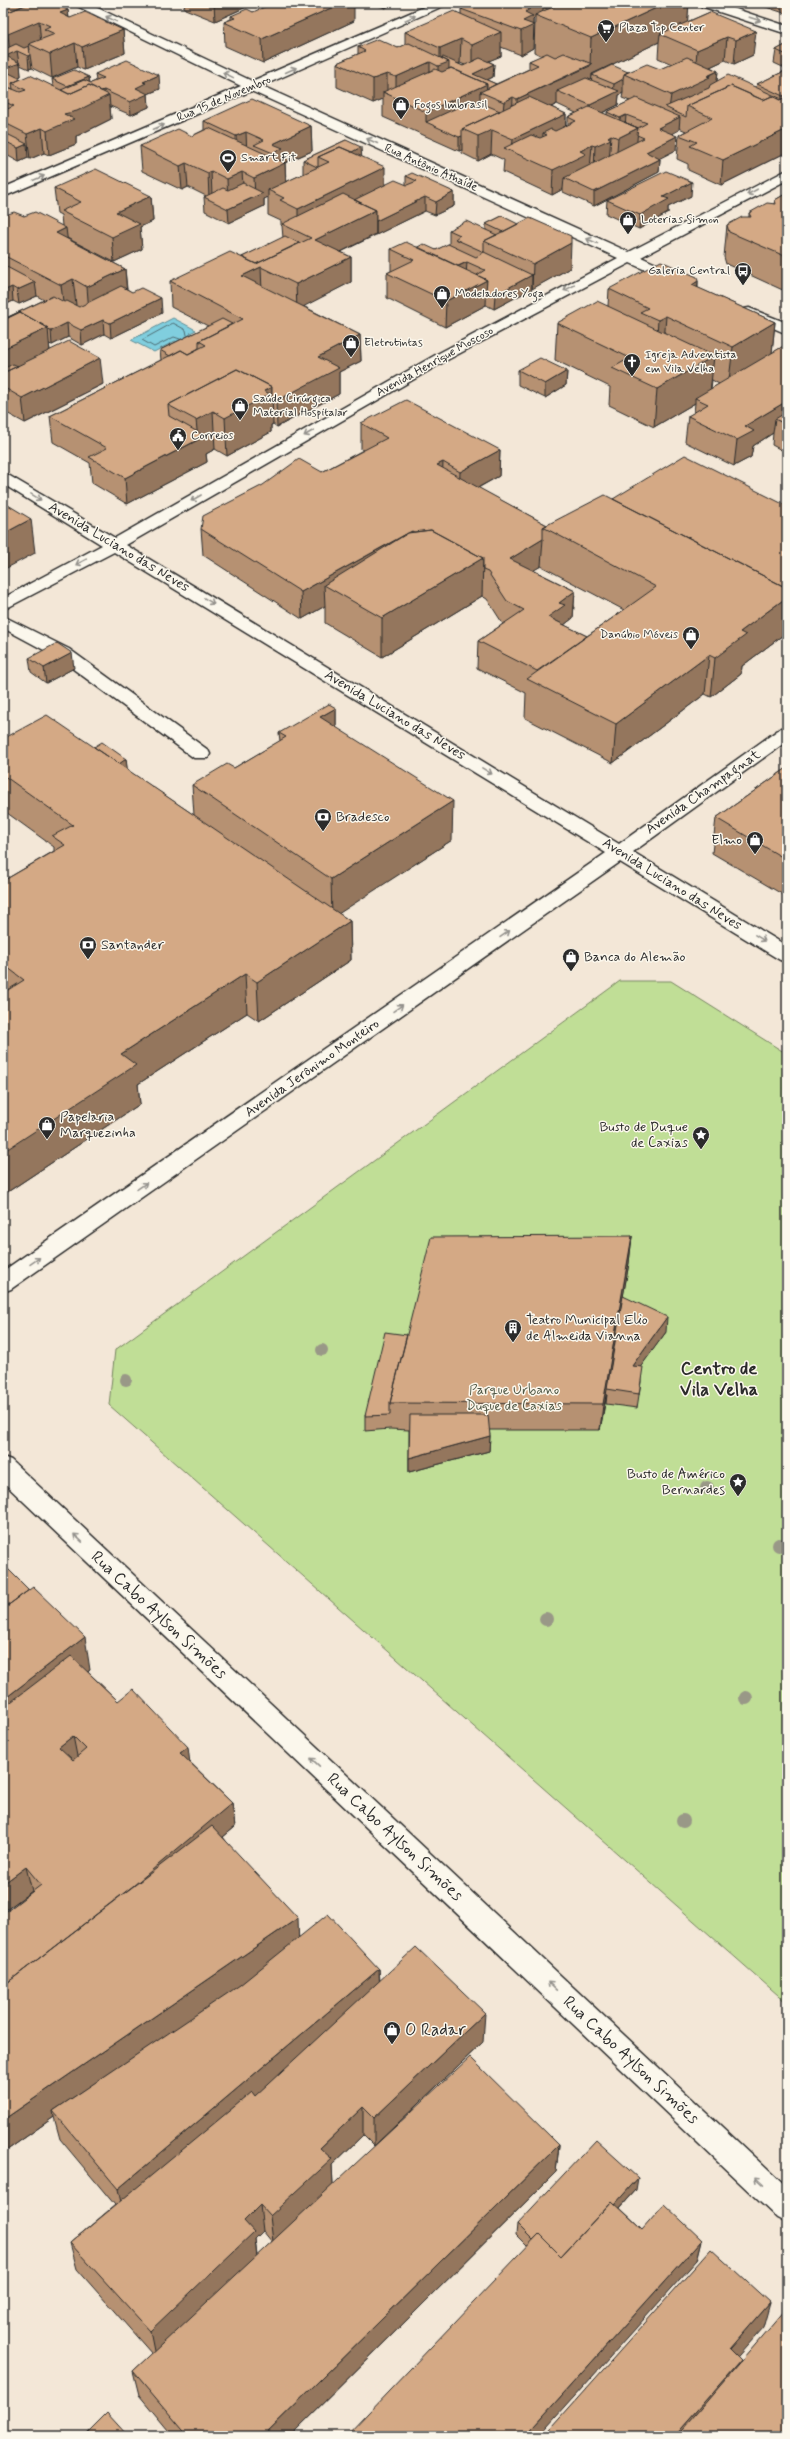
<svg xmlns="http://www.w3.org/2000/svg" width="790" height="2439" font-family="Mynerve,sans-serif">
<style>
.green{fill:#c0de96;stroke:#768460}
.water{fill:#80cede;stroke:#5e8d96}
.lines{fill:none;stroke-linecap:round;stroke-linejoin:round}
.shore{stroke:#4d6c73;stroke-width:1}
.lane-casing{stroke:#2b2b2b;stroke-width:3}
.street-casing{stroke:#2b2b2b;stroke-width:3}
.secondary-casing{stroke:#2b2b2b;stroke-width:3}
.lane{fill:#fbf7ec;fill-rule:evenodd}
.street{fill:#fbf7ec;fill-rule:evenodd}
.secondary{fill:#fbf7ec;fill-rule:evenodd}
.tree{fill:#999887}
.wall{fill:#b69172;stroke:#2b2b2b;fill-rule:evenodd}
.shaded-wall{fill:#94765d;stroke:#2b2b2b}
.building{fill:#d4a985;stroke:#2b2b2b;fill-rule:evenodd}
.oneway{stroke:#93918c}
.labels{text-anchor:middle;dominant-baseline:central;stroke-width:3;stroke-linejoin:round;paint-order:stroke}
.far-poi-label{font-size:12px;fill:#2b2b2b;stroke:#fbf7ec;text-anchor:start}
.far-street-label{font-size:12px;fill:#2b2b2b;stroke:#fbf7ec}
.street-label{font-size:14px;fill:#2b2b2b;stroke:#fbf7ec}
.poi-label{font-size:14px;fill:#2b2b2b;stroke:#fbf7ec;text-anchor:start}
.park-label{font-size:14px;fill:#505846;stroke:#fbf7ec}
.near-street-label{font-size:17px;fill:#2b2b2b;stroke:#fbf7ec}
.near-poi-label{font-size:17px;fill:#2b2b2b;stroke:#fbf7ec;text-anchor:start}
.district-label{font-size:18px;font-weight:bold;fill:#2b2b2b;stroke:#fbf7ec}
</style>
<rect width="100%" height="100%" fill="#f3e7d7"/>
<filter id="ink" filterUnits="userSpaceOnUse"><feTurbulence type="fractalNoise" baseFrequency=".025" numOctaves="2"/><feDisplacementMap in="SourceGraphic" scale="8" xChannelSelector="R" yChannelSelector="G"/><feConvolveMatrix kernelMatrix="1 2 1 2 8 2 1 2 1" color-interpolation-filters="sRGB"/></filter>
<g filter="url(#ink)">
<path class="green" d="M620 981H671L787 1054V2003L109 1405 115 1350Z"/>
<path class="water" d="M173 318 196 330 190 333 194 336 180 343 175 341 154 352 131 340Z"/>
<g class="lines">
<path class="shore" d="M180 339 174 337 154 347 142 340 173 323 186 330 187 335"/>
<defs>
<path id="lane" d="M3 616 69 649 208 750 210 754 208 758H194L57 657 3 628Z"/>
<path id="street" d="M699 3H718L787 26V34L701 6Z"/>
<path id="secondary" d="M71 3H87L252 81 433 3H450L262 86 629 252 787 170V180L641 257 682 276 684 279 682 282H672L630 263 449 359 126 545 619 844 781 728 787 726V741L633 852 787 946V962L780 960 620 862 11 1289 3 1292V1271L606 853 114 552 3 610V598L102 545 3 484V472L115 538 439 353 618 258 251 91 3 197V188L241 86Z
M749 308 787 323V334L744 315 742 312 744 309Z
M3 1457 11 1460 787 2188V2223L777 2218 3 1482Z"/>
</defs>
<use href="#lane" class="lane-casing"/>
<use href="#street" class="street-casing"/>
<use href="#secondary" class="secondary-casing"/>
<use href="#lane" class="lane"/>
<use href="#street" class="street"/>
<use href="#secondary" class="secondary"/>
</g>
<g class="tree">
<circle cx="322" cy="1350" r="6"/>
<circle cx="126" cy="1380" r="6"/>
<circle cx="707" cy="1488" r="7"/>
<circle cx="779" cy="1545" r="7"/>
<circle cx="546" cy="1619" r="7"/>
<circle cx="746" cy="1698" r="7"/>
<circle cx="683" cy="1821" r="7"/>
</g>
<path class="wall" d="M3 3 4 6 68 10 69 18H70L123 30 125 53 84 70 77 67 52 78 32 68 29 69 20 65 21 76 18 77 21 79 53 86 52 79 89 77 90 83H91L96 81 95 74 160 89 148 94 149 107 131 115 110 106 111 119 79 135 76 136V144L49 155 44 153 30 159 28 158 19 162 3 153Z
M180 3H255L215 21 185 9 184 5Z
M372 3H395L385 8Z
M472 3H689L687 22 710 12 753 55 734 64 725 60 710 67 718 71 717 81 756 87 757 84 787 70V152L721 185 688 170V164L677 159 679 135 686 131 679 128V130L672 134 676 150 659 158 660 159 659 172 594 206 563 192V189L552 195 503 172 504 160 491 154 478 161 462 153V150L459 151 383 117V99L373 103 337 87V63L358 54V47L398 48 405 45V32L461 14V9ZM535 18 534 52 542 56 529 61V69L496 84 487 80 493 77 494 64 488 61 501 56V47L521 55 533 48V20ZM659 42 658 58 672 64 660 69 592 75 591 80 592 74ZM460 63 465 65 463 66 458 64ZM623 93 622 98 630 101 607 112V115L602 113 618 105 619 95ZM557 104 576 113 568 117V125L566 126V114L551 107Z
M754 3H787V14Z
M253 12 354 21 263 63 225 46 224 22 231 19V16Z
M787 44V69L774 63 776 50Z
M204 121 311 126 312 151 285 163 286 182 303 174V160L346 140 361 156 385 185H406V176L454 192V206L435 215 425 211 341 252 351 257V282L303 306 360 335 361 361 339 372V394L277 427 273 424 271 425V432L227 456 215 449 206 454 207 462 127 504 92 483 90 463 53 442 50 416 161 360 160 350 208 326 171 307 170 281 242 257 283 238 282 226 281 225V221L268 215V197L264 199V206L229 223 205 211 204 197 206 196 188 187 182 190 142 171 140 146 192 136 204 130Z
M54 188 151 196 153 221 140 227 142 249 114 262 67 238 68 239 125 269 127 289 162 313 111 338 104 334 82 345 68 337 52 345 49 344 50 350 103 384 25 423 3 411V313L6 318 44 300 37 296 19 304 13 301 3 306 4 312H3V216H24L62 226 61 215 57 213Z
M787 193V292L726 264 724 257 727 225 749 217V213L774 204 775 200Z
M691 196 668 207V213L639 229 606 214 607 200Z
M502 216 570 268 494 309 486 305 445 327 387 298V273L391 271V249L418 247 436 250 449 244V230H486V224Z
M698 281V288L775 322 772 353 787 344V453L772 445 773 433 753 446 751 457 734 466 685 442 688 416 694 413 695 403 654 427 609 405 610 387 555 360 557 323 608 306 609 289ZM712 380 719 384 711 389Z
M518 370 567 371 566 385 545 398 518 385Z
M361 423 500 450 499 476 478 488 547 525 613 499 787 506V632L742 666 741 674 711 697 705 694 613 763 525 718 526 693 477 668 478 641 503 624 487 599 482 596 382 657 325 623V606L302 619 203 555 201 529 322 472 363 450 361 449ZM541 566 624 610 587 636 564 625 573 618 575 591 533 570Z
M29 658 74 668 46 683 31 672Z
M336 708V727L452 840 338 913 350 921 351 960 259 1021 247 1013 138 1084 140 1104 3 1195V881L54 851V847L3 810V739L94 747 126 759 127 770 194 815 192 785 234 768 280 741 279 733Z
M787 768V897L712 853 716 818Z
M632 1236 629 1263 623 1296 666 1332 640 1367 641 1382 637 1408 606 1404 607 1394 600 1430H489L490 1436 489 1451 409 1472V1430L390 1429 365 1431V1416L407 1335Z
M3 1564 90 1670 88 1672 118 1701 190 1762 232 1803 235 1827 223 1837 299 1937 379 1969 380 1982 483 2042 374 2146 363 2135 332 2165 333 2185 559 2145 556 2172 290 2436H173L139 2395 133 2371 152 2354 77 2269 70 2243 115 2205 60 2139 54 2117 3 2153V1914L32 1892V1891L3 1912ZM263 2231 272 2242 257 2256 255 2239Z
M636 2190 620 2208 642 2229 702 2240 697 2260 527 2246 516 2235 517 2224Z"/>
<path class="shaded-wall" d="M214 3H255L215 21Z
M342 3H354V21L263 63 262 39Z
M384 3H395L385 8Z
M525 3H546V8L543 7V14L535 15V18L533 20V25H534L533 48 521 55V6Z
M667 3H689L687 29 660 34 659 42 592 74 591 88 557 91V104L517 123V99L590 66 591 38Z
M68 10 70 33 60 13Z
M39 21 41 45 29 44 30 50 17 51 19 63H20L21 76 4 83 3 69 6 56 10 54 8 34 3 24Z
M123 30 125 53 84 70 82 47Z
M756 31 753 55 734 64 736 40Z
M501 32V56L472 68V45Z
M727 37 725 60 695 74 697 50Z
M461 39 460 63 449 68 448 77 438 90V66L440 65V48Z
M75 43 77 67 52 78 50 54Z
M30 55 32 68 29 69 28 56Z
M430 62V86L396 98V77Z
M494 64 493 77 472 87 473 74Z
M718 71 715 95 669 109 671 95Z
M387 74V94L383 92V99L373 103V79Z
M159 75 160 89 147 94H148L149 107 131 115 130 102 136 88 143 82Z
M89 77 90 91 69 100 67 86Z
M623 79V93L619 95 618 105 589 119 590 105 613 94 614 84Z
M487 84 486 94 480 92V111L426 122V112Z
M104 90 105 97 109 95 111 119 79 135 76 136V144L49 155 47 131 64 114 70 104Z
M787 94V106L782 101 783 96Z
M513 97 512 121 492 130 491 154 478 161V136L503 112 504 102Z
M566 114 565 138 547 135 543 133 542 149 512 152 513 139Z
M626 115 625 128 619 127 620 118Z
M680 117 679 130 657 141 658 128Z
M311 126 312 151 284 163H285L286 188 268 190V197L264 199V206L229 223 228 209 255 197 254 178 273 169V144Z
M42 128 44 153 30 159 27 134Z
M638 128 636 152 616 163 618 138Z
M787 129V152L721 185 723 160Z
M246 132 247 156 237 161 236 136Z
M611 135 609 163 594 171 595 146Z
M462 136V150L459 151V137Z
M677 136 676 150 645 166 646 152Z
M27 144 28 158 19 162 18 148Z
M592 145 590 170 564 178 563 189 552 195 553 170 580 151Z
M361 147 362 161 329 163Z
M660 159 659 172 594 206V192Z
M186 163 188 187 182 190 180 166Z
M385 167V192L298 232V209Z
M211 171 212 196 209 198 208 173Z
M242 172 244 197 228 204 227 179Z
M692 182 691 196 668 207V213L639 229 640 215 663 197Z
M454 192V206L435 215 436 202Z
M151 196 153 221 140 227 142 249 114 262 112 237 116 212Z
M425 197V211L376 235V221Z
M376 210V234L315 265V240Z
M66 228 69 253 56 233Z
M571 243 570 268 532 289 533 264Z
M351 257V282L297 310 296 284Z
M467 262 466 276 447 272Z
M261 267 262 292 242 276Z
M125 269 127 294 89 312 87 287Z
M532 275V289L494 309 495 295Z
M73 279 76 305 64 310 61 285Z
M487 280 486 305 445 327 446 301Z
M698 281 695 322 692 285Z
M35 282 37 296 19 304 17 290Z
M12 287 13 301 3 306 4 312H3V291Z
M161 298 162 313 111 338 110 323Z
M5 315 8 340 3 343V316Z
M666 316 663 357 655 361 658 320Z
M103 320 104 334 82 345 81 330Z
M775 322 771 363 728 388 733 347Z
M67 323 68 337 52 345 51 331Z
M48 328 50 353 3 376V349Z
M360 335 361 361 339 372V394L277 427 276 401 318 357Z
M714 356 710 393 695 398V403L654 427 657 389Z
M100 358 103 384 25 423 22 398Z
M567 371 566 385 545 398V384Z
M272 387 273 424 271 425V432L227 456 225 418 264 391Z
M787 401V425L775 419 773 433 753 446 751 457 734 466 737 440 745 426Z
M213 411 215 449 206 454 207 462 127 504 125 478 198 440 196 420Z
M500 450 499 476 459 498 460 472Z
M443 462 442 488 437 465Z
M31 519 35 553 3 570V534Z
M412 531V557L324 585 325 606 302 619 301 592Z
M543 539 541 566 509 585 510 559Z
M483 558 482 596 382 657V618Z
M575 591 573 618 564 625 548 617 559 603Z
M787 597V632L742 666 741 674 711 697 715 658 740 632Z
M72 653 74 668 46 683 44 668Z
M709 655 705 694 613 763 616 724Z
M336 708V747L320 717Z
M126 759 128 774H101Z
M453 801 452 840 332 918 331 879Z
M350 921 351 960 259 1021 257 982Z
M245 974 247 1013 138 1084 140 1104 3 1195V1152L121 1054Z
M632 1236 629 1263 600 1430 603 1404Z
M667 1317 666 1332 631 1380 632 1366Z
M490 1436 489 1451 409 1472V1458Z
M85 1637 90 1670 3 1737V1700Z
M73 1736 78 1761 63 1772 59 1747Z
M188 1747 191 1772 180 1753Z
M232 1803 235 1827 136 1910 3 1986Z
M26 1867 32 1891 3 1912V1884Z
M298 1918 299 1948 53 2111 54 2117 3 2153V2120Z
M379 1969 380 1998 124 2216 118 2189Z
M485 2013 483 2042 374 2146V2118Z
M363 2107V2135L332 2165 333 2186 273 2242 270 2216 320 2148Z
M559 2145 556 2172 290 2436H263Z
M638 2178 636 2190 558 2276 560 2265Z
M260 2205 263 2231 255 2239 257 2258 155 2356 150 2331 244 2221Z
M702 2240 697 2260 539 2436H525Z
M770 2303 763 2328 723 2373 730 2349Z
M741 2360 733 2384 688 2436H674Z"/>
<path class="building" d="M12 3H30L3 14V7Z
M30 3H53L68 10 60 13 70 18 85 12 123 30 82 47 75 43 50 54 29 44 55 34 44 29 50 26 39 21 8 34 3 32V14Z
M274 3H342L262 39 224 22 235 18 231 16 247 9 253 12Z
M472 3H526L521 6 530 9 525 12 533 16 523 21 534 25 521 31 461 9Z
M550 3H561L548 9 543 7Z
M561 3H667L591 38 535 15Z
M454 11 501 32 472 45 461 39 440 48 405 32Z
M710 12 756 31 736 40 727 37 697 50 660 34Z
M378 39 398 48 409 43 449 62 438 66 430 62 396 77 387 74 373 79 337 63 365 51 358 47Z
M16 44 24 48 29 46 30 55 28 56 17 51 6 56 20 63 3 69V50Z
M787 44V55L776 50Z
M547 53 555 57 564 53 592 64 517 99 513 97 504 102 480 92 538 65 529 61Z
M443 57 463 66 480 58 494 64 473 74 496 84 487 89V84L451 68 449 69V62L441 58Z
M687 57 718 71 707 76 710 77 671 95 624 74 647 64 660 69Z
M127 60 159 75 143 82 146 83 136 88 148 94 130 102 104 90 101 91 89 85 69 94 61 90 84 80 91 83 104 78 95 74Z
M612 65 628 72 624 74 623 79 614 84 592 75Z
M451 68 487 84 426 112 383 92 435 69 442 72Z
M3 70 21 79 12 83 13 89 3 85Z
M74 70 89 77 67 86 52 79Z
M787 70V94L783 96 757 84Z
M30 75 69 94 89 85 109 95 77 111 64 114 74 119 47 131 42 128 27 134 3 122V111L14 106 3 101V85L20 92 26 90 12 83Z
M728 75 782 99 780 100 772 96 763 100 731 86 687 106 686 117 665 107 709 88 710 85Z
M586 78 619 91 590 105 557 91Z
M731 86 763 100 772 96 780 100 787 97V129L723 160 690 146 697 142 679 135 712 118 687 106Z
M529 97 566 114 513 139 492 130 478 136 462 129Z
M636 98 680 117 658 128 677 136 646 152 660 159 594 192 564 178 644 138 637 135 638 128 624 122 638 128 647 123 626 115 620 118 607 112Z
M252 99 311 126 273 144 283 148 273 153 254 145 264 140 246 132 236 136 204 121Z
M474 100 500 111 462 129V136L459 137 426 122Z
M589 107 638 128 618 138 611 135 608 137 611 139 595 146 592 145 580 151 586 154 553 170 504 148 531 135 540 138 547 135 543 133 551 129 555 131 576 121 568 117Z
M209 128 285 163 254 178 242 172 227 179 211 171 208 173 186 163 180 166 140 146 178 129 192 136Z
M3 133V132L27 144 18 148 3 140Z
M346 140 361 147 352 152 340 147 318 157V167H317L303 160Z
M340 147 385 167 298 209 280 200 284 198 268 190 329 162 318 157Z
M96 169 151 196 116 212 140 224 112 237 61 211 81 202 54 188Z
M666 171 692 182 663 197 669 199 640 215 607 200Z
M412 173 454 192 436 202 425 197 376 221V210L354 200 395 180 407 185 417 181 406 176Z
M243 183 263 193 228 209 204 197 223 188 228 190Z
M787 193V257L729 232 727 225 742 217H751L749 213 767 203 776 204 775 200Z
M343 194 376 210 315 240 351 257 296 284 261 267 242 276 360 335 318 357 339 368 276 401 272 399V387L237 369 168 405 169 416 205 436 125 478 89 457 107 448 50 416 181 350 188 354 206 345 199 341 243 319 170 281 230 252 256 264 311 238 282 224Z
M14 212 24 216 35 212 66 228 56 233 125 269 87 287 73 279 61 285 3 255V216Z
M502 216 518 224 503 232 486 224Z
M530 218 571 236V243L533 264 484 241Z
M466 221 497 235 484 241V252L455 239 460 235 449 230Z
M285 236 299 243 256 264 242 257Z
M406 242 487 280 446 301 387 273 414 260 391 249Z
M423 244 436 250 448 244 476 257 484 252 532 275 495 295 486 291 487 280 477 275 485 270 467 262 458 266 418 247Z
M661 261 697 277 698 281 692 285 775 322 733 347 666 316 658 320 640 312 648 308 609 289Z
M3 265 35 282 17 290 12 287 3 291Z
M121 286 132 292 141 288 161 298 110 323 103 320 81 330 67 323 51 331 48 330V328L20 312 6 319V318L53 296 64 302 67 301 79 307Z
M597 301 714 356 657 389 612 368 630 358 557 323Z
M20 312 48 328 3 349V320Z
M222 319 232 324 199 341V348L188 354 181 350 170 356 160 350Z
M69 341 100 358 22 398 3 387V373Z
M787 344V401L745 426 754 431 737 440 688 416 708 404 695 398Z
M540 358 567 371 545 384 518 370Z
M13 364 18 366 3 373V365L7 367Z
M237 369 272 387 264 391 270 394 225 418 213 411 196 420 168 405Z
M406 400 500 450 460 472 443 462 437 465 547 525 543 527V539L510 559 575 591 559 603 565 605 548 617 587 636 537 671 478 641 524 610 507 601 488 572 483 570V558L431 530 414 532 412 531 408 533 301 592 201 529 203 516 263 485 299 459 322 472 387 438 361 423Z
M787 412V425L775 419Z
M685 455 787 506V588L613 499Z
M605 495 787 588V597L740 632 746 635 715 658 709 655 616 724 527 679 656 587 543 527Z
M3 502 31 519 3 534Z
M431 530 483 558 382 618 324 585 408 533Z
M57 643 72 653 44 668 29 658Z
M329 704 336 708 320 717 453 801 331 879 192 785 227 764 234 768 286 737 279 733Z
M47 715 350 921 257 982 245 974 121 1054 136 1065 3 1152V993L24 980 3 964V881L65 845 52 836 73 825 3 775V739Z
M102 742 126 759 119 764 94 747Z
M787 768V860L716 818Z
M632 1236 603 1404 390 1403 431 1237Z
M623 1296 667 1317 632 1366 643 1367 639 1394 607 1389Z
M385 1332 407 1335 390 1403V1415L365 1416Z
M410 1415H488L490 1436 409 1458Z
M3 1564 29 1590 3 1609Z
M33 1587 85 1637 3 1700V1609Z
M71 1656 118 1701 133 1689 188 1747 180 1753 232 1803 133 1886 3 1986V1914L41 1885 26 1867 3 1884V1708ZM73 1736 86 1749 73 1760 59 1747Z
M212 1826 298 1918 3 2120V1986Z
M328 1914 379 1969 118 2189 53 2111 240 1985Z
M416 1947 485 2013 374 2118 363 2107 320 2148 332 2159 270 2216 260 2205 244 2221 254 2232 150 2331 70 2243 252 2092 255 2096Z
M470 2057 559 2145 263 2436H188L133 2371Z
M596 2140 638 2178 615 2204 612 2201 561 2256 539 2234 533 2240 517 2224Z
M612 2201 642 2229 664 2204 702 2240 525 2436H346L539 2234 561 2256Z
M711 2249 770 2303 730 2349 741 2360 674 2436H544Z
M786 2309 787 2310V2436H677Z
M107 2413 128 2436H84Z"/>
<defs><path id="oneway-shaft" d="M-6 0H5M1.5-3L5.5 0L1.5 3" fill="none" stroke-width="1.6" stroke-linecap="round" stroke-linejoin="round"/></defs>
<g class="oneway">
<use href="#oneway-shaft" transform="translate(410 18) rotate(-24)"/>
<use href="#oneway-shaft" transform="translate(111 19) rotate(-154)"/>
<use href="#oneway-shaft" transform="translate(755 19) rotate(18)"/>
<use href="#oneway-shaft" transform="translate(291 70) rotate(-24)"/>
<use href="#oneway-shaft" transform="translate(228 75) rotate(-154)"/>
<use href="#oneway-shaft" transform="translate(159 127) rotate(-23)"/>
<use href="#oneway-shaft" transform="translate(372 141) rotate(-156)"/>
<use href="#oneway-shaft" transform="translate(39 178) rotate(-23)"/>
<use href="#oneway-shaft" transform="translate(752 192) rotate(152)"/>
<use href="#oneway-shaft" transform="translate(592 241) rotate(-156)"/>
<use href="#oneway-shaft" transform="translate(569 288) rotate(152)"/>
<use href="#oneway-shaft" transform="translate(309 433) rotate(150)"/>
<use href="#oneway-shaft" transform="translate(36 497) rotate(31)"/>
<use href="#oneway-shaft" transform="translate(196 498) rotate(150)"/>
<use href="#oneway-shaft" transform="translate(81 562) rotate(152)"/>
<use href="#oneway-shaft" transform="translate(209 601) rotate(31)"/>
<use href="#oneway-shaft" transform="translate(487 771) rotate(31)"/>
<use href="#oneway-shaft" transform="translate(505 934) rotate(-35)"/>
<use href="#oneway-shaft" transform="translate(760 938) rotate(31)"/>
<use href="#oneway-shaft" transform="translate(398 1008) rotate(-35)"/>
<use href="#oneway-shaft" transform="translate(142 1186) rotate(-35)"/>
<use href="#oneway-shaft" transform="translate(35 1261) rotate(-35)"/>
<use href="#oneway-shaft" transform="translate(78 1538) rotate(-137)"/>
<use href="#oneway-shaft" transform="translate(315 1762) rotate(-137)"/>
<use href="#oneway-shaft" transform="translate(552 1986) rotate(-137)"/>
<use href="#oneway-shaft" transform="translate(759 2181) rotate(-137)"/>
</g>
</g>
<defs>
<symbol id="supermarket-pin" viewBox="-11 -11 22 30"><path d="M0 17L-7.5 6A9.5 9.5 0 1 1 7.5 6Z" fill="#2b2b2b" stroke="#fbf7ec"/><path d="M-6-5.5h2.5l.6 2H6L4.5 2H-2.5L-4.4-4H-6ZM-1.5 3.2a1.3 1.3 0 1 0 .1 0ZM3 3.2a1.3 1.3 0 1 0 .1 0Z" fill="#fff"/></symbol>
<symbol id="shop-pin" viewBox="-11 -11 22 30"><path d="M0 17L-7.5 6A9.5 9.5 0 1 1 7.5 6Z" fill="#2b2b2b" stroke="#fbf7ec"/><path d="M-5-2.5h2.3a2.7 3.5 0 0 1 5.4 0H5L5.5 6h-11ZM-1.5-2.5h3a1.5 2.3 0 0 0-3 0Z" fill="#fff"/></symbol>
<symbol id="stadium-pin" viewBox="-11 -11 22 30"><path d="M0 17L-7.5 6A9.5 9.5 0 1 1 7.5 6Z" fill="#2b2b2b" stroke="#fbf7ec"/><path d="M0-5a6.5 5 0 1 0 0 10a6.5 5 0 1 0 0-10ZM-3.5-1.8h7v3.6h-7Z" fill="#fff"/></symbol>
<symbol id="bus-pin" viewBox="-11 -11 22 30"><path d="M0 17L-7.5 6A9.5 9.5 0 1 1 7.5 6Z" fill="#2b2b2b" stroke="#fbf7ec"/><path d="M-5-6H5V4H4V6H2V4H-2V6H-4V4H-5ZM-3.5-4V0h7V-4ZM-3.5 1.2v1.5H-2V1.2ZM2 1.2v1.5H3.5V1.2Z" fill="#fff"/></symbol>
<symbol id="church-pin" viewBox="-11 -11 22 30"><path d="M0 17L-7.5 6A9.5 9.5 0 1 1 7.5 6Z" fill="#2b2b2b" stroke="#fbf7ec"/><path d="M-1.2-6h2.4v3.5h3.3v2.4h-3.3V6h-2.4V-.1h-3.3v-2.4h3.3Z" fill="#fff"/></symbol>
<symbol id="civic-pin" viewBox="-11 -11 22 30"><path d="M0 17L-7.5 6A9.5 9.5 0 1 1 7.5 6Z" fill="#2b2b2b" stroke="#fbf7ec"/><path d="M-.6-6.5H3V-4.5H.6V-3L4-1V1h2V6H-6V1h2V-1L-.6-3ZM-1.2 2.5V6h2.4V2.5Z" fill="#fff"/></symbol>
<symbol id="bank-pin" viewBox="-11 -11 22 30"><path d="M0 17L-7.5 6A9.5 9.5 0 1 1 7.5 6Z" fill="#2b2b2b" stroke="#fbf7ec"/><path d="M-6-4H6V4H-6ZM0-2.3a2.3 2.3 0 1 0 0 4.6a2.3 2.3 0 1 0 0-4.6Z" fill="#fff"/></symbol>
<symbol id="sight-pin" viewBox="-11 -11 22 30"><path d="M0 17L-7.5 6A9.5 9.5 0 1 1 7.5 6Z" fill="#2b2b2b" stroke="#fbf7ec"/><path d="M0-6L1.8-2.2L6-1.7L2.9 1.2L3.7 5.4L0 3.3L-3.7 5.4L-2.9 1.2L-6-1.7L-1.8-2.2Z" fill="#fff"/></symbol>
<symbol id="building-pin" viewBox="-11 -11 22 30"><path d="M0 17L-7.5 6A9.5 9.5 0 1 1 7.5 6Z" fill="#2b2b2b" stroke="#fbf7ec"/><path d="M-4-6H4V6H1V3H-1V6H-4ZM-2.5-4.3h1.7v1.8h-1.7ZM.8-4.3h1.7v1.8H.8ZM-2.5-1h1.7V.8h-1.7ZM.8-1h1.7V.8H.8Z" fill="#fff"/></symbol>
</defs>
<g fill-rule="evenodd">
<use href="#supermarket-pin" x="596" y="18" width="20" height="27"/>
<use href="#shop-pin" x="391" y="95" width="20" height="27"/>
<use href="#stadium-pin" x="218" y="148" width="20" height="27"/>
<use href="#shop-pin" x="618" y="210" width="20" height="27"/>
<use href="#bus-pin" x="733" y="261" width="20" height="27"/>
<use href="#shop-pin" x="432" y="284" width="20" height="27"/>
<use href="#shop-pin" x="341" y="333" width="20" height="27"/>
<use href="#church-pin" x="622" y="352" width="20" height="27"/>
<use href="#shop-pin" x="230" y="396" width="20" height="27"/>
<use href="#civic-pin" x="168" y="426" width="20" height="27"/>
<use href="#shop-pin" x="681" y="625" width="20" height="27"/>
<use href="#bank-pin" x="313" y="807" width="20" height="27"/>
<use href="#shop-pin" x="745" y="830" width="20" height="27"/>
<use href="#bank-pin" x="78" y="935" width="20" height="27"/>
<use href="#shop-pin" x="561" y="947" width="20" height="27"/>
<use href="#shop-pin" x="37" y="1115" width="20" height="27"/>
<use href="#sight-pin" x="691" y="1125" width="20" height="27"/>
<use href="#building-pin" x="503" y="1318" width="20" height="27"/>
<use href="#sight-pin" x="728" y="1472" width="20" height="27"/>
<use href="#shop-pin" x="382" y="2020" width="20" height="27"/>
</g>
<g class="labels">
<g class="far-poi-label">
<text x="619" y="28">Plaza Top Center</text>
<text x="414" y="105">Fogos Imbrasil</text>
<text x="241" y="158">Smart Fit</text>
<text x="641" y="220">Loterias Simon</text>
<text x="730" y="271" text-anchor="end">Galeria Central</text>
<text x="455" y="294">Modeladores Yoga</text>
<text x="364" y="343">Eletrotintas</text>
<text x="645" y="355">Igreja Adventista<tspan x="645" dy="14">em Vila Velha</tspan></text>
<text x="253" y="399">Saúde Cirúrgica<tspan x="253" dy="14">Material Hospitalar</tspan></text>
<text x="191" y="436">Correios</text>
<text x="678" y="635" text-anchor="end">Danúbio Móveis</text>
</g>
<g class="far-street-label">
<text transform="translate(224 99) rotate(-23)">Rua 15 de Novembro</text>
<text transform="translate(431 168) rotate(24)">Rua Antônio Athaíde</text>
<text transform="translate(435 362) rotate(-29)">Avenida Henrique Moscoso</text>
</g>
<g class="street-label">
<text transform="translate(119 547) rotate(31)">Avenida Luciano das Neves</text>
<text transform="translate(395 715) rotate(31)">Avenida Luciano das Neves</text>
<text transform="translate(703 792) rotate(-35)">Avenida Champagnat</text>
<text transform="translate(672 884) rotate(32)">Avenida Luciano das Neves</text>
<text transform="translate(312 1068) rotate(-35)">Avenida Jerônimo Monteiro</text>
</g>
<g class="poi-label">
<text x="336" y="817">Bradesco</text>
<text x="742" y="840" text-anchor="end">Elmo</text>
<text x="101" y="945">Santander</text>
<text x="584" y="957">Banca do Alemão</text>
<text x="60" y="1117">Papelaria<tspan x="60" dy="16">Marquezinha</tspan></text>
<text x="688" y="1127" text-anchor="end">Busto de Duque<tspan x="688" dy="16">de Caxias</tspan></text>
<text x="526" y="1320">Teatro Municipal Elio<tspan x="526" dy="16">de Almeida Vianna</tspan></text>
<text x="725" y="1474" text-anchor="end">Busto de Américo<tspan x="725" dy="16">Bernardes</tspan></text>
</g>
<g class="park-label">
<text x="514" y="1390">Parque Urbano<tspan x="514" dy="16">Duque de Caxias</tspan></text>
</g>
<g class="near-street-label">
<text transform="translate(159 1615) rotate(43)">Rua Cabo Aylson Simões</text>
<text transform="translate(395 1837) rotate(43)">Rua Cabo Aylson Simões</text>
<text transform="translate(631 2060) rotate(43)">Rua Cabo Aylson Simões</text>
</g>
<g class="near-poi-label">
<text x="405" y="2030">O Radar</text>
</g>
<g class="district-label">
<text x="719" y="1369">Centro de<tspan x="719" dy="21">Vila Velha</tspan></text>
</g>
</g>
<rect width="790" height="2439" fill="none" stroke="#fbf7ec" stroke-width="16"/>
<rect x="8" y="8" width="774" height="2423" fill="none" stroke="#2b2b2b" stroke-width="1.5" filter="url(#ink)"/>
</svg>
